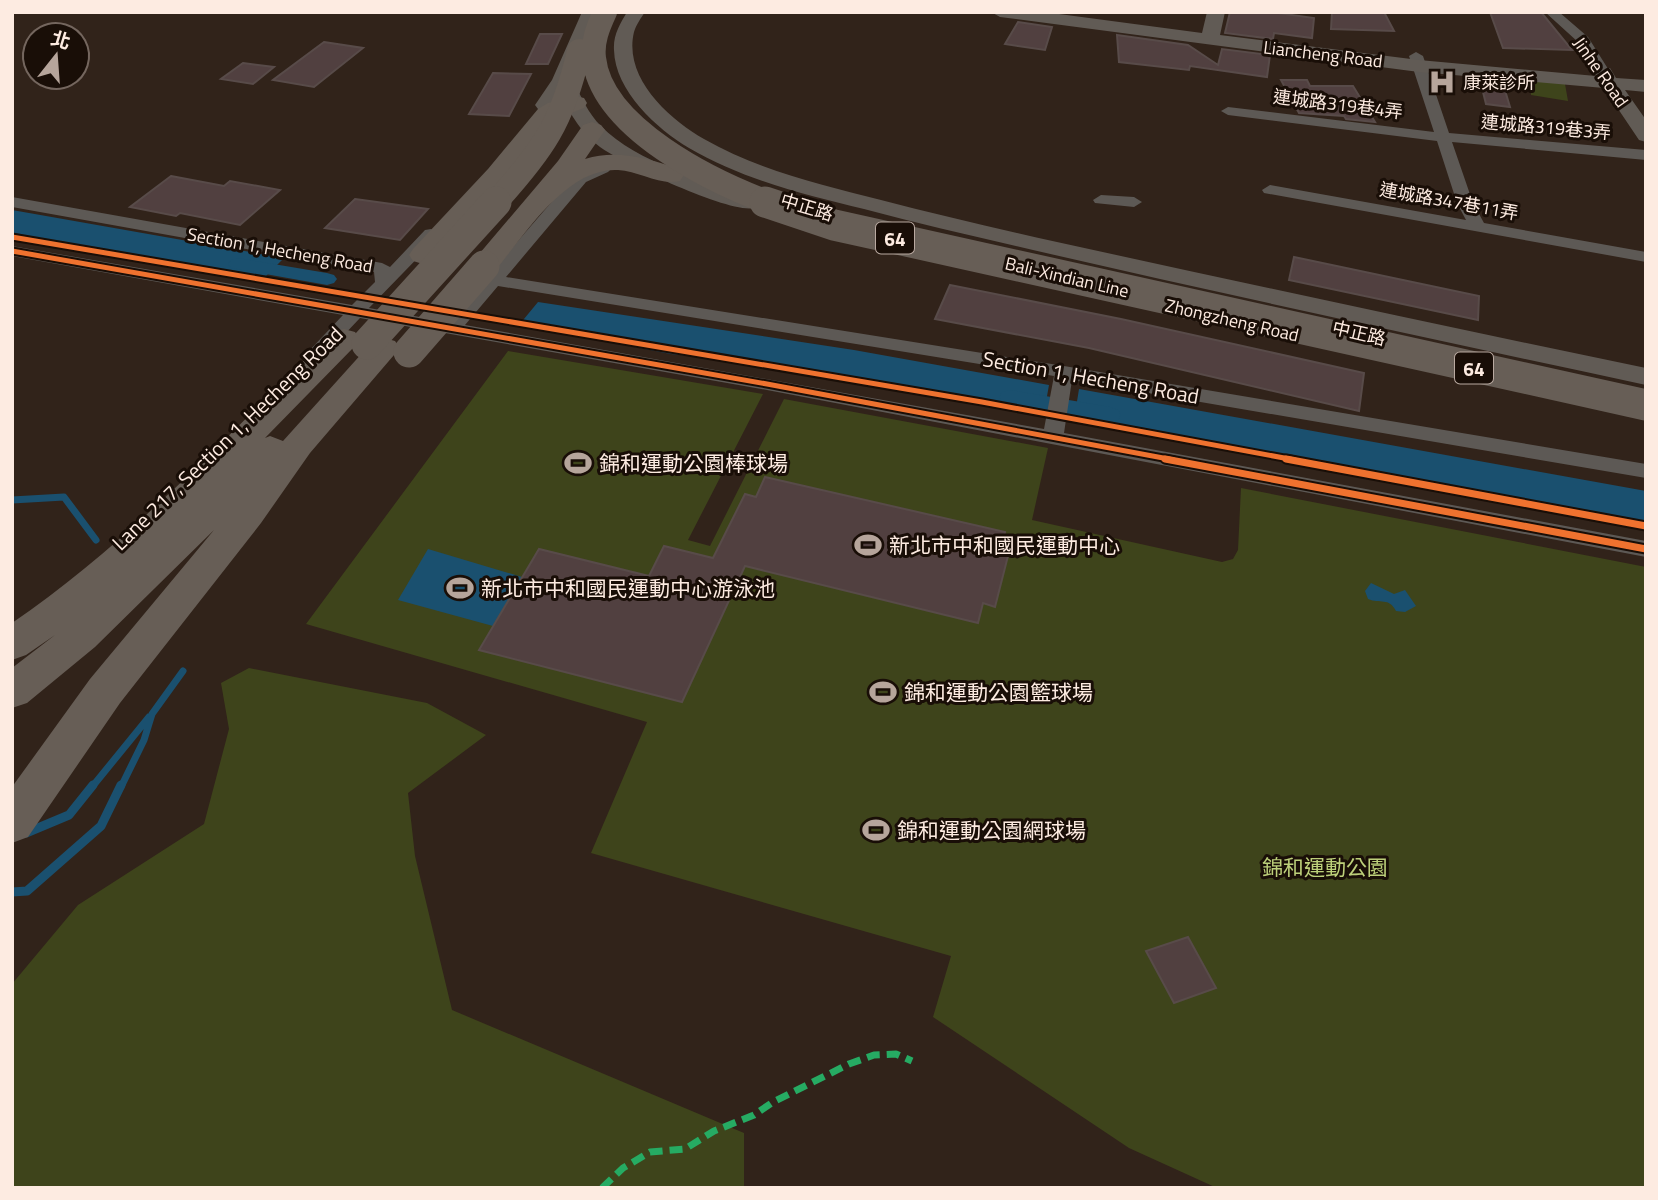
<svg xmlns="http://www.w3.org/2000/svg" width="1658" height="1200" font-family="'Titillium Web','Noto Sans TC',sans-serif">
<style>
.green{fill:#3e441b}
.water{fill:#1a506f}
.lines{fill:none;stroke-linecap:round;stroke-linejoin:round}
.stream-far1{stroke:#1a506f;stroke-width:7}
.stream{stroke:#1a506f;stroke-width:9}
.canal{fill:#1a506f;fill-rule:evenodd}
.building{fill:#514040;stroke:#584b49;stroke-width:2}
.street{fill:#5d5955;fill-rule:evenodd}
.secondary{fill:#615b55;fill-rule:evenodd}
.highway{fill:#675e56;fill-rule:evenodd}
.highway-bridge-far1{stroke:#675e56;stroke-width:24}
.highway-bridge{stroke:#675e56;stroke-width:31}
.quiet{stroke:#26ab63;stroke-width:7;stroke-dasharray:13 7;stroke-linecap:butt}
.cycleway-far1-casing{stroke:#190e07;stroke-width:9}
.cycleway-casing{stroke:#190e07;stroke-width:11}
.cycleway-far1{stroke:#ef722f;stroke-width:5}
.cycleway{stroke:#ef722f;stroke-width:7}
.labels{text-anchor:middle;dominant-baseline:central;stroke-width:6;stroke-linejoin:round;paint-order:stroke}
.far-street-label{font-size:18px;fill:#fdebe1;stroke:#190e07}
.far-poi-label{font-size:18px;fill:#fdebe1;stroke:#190e07;text-anchor:start}
.shield{fill:#190e07;stroke:#b9a9a0;stroke-width:2}
.shield-label{font-size:19px;font-weight:bold;fill:#fdebe1}
.street-label{font-size:21px;fill:#fdebe1;stroke:#190e07}
.poi-label{font-size:21px;fill:#fdebe1;stroke:#190e07;text-anchor:start}
.park-label{font-size:21px;fill:#bdd07a;stroke:#190e07}
</style>
<rect width="100%" height="100%" fill="#31231a"/>
<path class="green" d="M1530 80 1565 84 1568 101 1531 95Z
M508 351 763 394 688 540 710 546 784 399 1048 448 1032 520 1222 562 1233 559 1238 550 1241 488 1646 567V1188H1217L1129 1148 933 1017 951 956 591 853 647 722 306 624Z
M249 668 427 703 486 735 408 793 415 856 452 1010 744 1133V1188H12V984L78 905 204 824 229 729 221 683Z"/>
<path class="water" d="M12 210 284 258 263 279 12 235Z
M538 302 854 350 1049 385 1044 413 763 364 671 354 519 325Z
M1079 389 1646 491V530L1074 420Z
M428 549 522 577 493 626 398 600Z
M1371 583 1394 594 1405 590 1416 606 1405 612 1396 611C1389 597 1380 604 1368 599L1365 591Z"/>
<g class="lines">
<path class="stream-far1" d="M12 500 64 497 96 540
M92 787 149 717
M121 787 144 740 152 714 183 671"/>
<path class="stream" d="M26 833 69 815 93 785
M12 892 27 891 101 826 121 785"/>
<path class="canal" d="M238 258 327 273 334 275 337 279 334 283 327 285 231 268 228 264 231 260Z
M1010 390 1110 407 1118 410 1121 415 1118 420 1110 423 1002 402 999 397 1002 392Z"/>
</g>
<path class="building" d="M1230 12H1271L1314 18 1312 38 1274 33 1273 39 1225 33Z
M1332 12H1384L1394 31 1331 29Z
M1490 12H1541L1572 50 1503 48Z
M1018 22 1052 27 1045 50 1005 44Z
M540 34H562L548 64H526Z
M1117 35 1188 45 1218 65 1222 49 1270 55 1267 77 1190 66 1189 70 1119 62Z
M324 42 363 48 314 87 273 80Z
M243 63 274 67 253 84 221 79Z
M493 73 531 74 509 116 469 114Z
M1281 80H1307L1310 86H1353L1375 122 1346 119 1344 116 1299 113Z
M1481 84 1504 87 1510 107 1486 104Z
M171 176 224 186 230 181 280 190 240 225 180 213 176 216 130 207Z
M355 199 428 209 400 240 325 228Z
M1294 257 1479 296 1478 320 1289 280Z
M950 285 1121 319 1364 373 1359 411 1089 348 935 319Z
M765 477 1005 532 1002 550 1009 552 995 607 983 603 978 623 745 566 682 702 479 650 539 549 649 576 664 546 713 558 745 494 756 497Z
M1188 937 1216 988 1174 1003 1146 951Z"/>
<g class="lines">
<path class="street" d="M1545 12H1559L1588 37 1610 72 1608 75H1598L1578 42Z
M1416 52 1423 56 1449 133 1646 150V160L1452 142 1473 203 1484 223 1646 252V262L1264 193 1262 190 1270 185 1466 220 1457 203 1437 141 1228 115 1221 111 1228 107 1434 132 1409 56Z
M603 164 611 169 608 172 586 182 506 277 1064 366 1646 464V478L1072 380 1064 433 1646 541V557L767 390 360 318 323 357 316 359 307 353 343 315 12 256V246L352 305 375 282 374 272 12 207V197L382 263 390 267 425 230 431 229 439 234 437 238 369 308 448 322 574 176ZM498 286 1054 376 1044 429 465 325Z
M1101 195 1134 197 1142 202 1134 207 1095 203 1093 200Z"/>
<path class="secondary" d="M582 12H600L572 80C581 95 588 114 601 126 637 163 706 181 754 198L757 203 754 208C730 214 622 163 600 147 582 134 571 115 561 96L552 109H538L535 105 552 80Z
M627 12H645C641 18 636 25 634 32 623 78 669 119 704 139 758 170 821 185 881 200 939 215 998 229 1057 242 1253 285 1449 327 1646 368V385C1441 341 1237 297 1033 250 977 237 920 224 864 209 805 195 742 179 689 148 657 129 615 91 614 50 613 35 620 24 627 12Z
M991 12H1044L1202 33 1207 12H1225L1220 35 1419 60 1596 76 1593 72 1596 68H1610L1616 78 1646 80V92L1625 90 1646 120V142L1639 140 1604 88 1419 72 1000 17Z"/>
<path class="highway" d="M575 96 584 98 587 103 584 108 556 119 506 181 433 261 423 264 413 261 409 255 413 249 488 169 538 109 548 103Z
M592 122 601 125 605 130 585 159C618 149 648 159 680 169L684 175 680 181C660 186 639 171 618 170 566 167 524 236 494 272L484 275 474 272 470 266 474 260 558 161 583 125Z
M344 329 355 332 360 339 355 346 265 438 270 436 283 441 373 341 384 338 395 341 400 348 310 453 261 523 120 703 28 837 12 843V787L90 679 214 530 95 647 27 703 12 708V668L55 635 26 655 12 660V623C131 542 230 432 333 332Z"/>
<path class="highway-bridge-far1" d="M605 12C598 27 592 42 594 58 601 128 713 182 770 203
M495 203C543 150 563 122 579 51"/>
<path class="highway-bridge" d="M765 202 834 225 1646 405
M367 344 496 202
M409 352 484 266"/>
<path class="quiet" d="M602 1188 623 1168 650 1152 685 1149 714 1131 754 1115 773 1102 849 1064 874 1055 896 1054 912 1061"/>
<defs>
<path id="cycleway-far1" d="M12 237 982 402 1295 460
M12 251 767 384 1174 460"/>
<path id="cycleway" d="M1165 459 1646 549
M1286 459 1646 526"/>
</defs>
<use href="#cycleway-far1" class="cycleway-far1-casing"/>
<use href="#cycleway" class="cycleway-casing"/>
<use href="#cycleway-far1" class="cycleway-far1"/>
<use href="#cycleway" class="cycleway"/>
</g>
<defs>
<symbol id="hospital-bare" viewBox="-9 -9 18 18"><path d="M-5-5h3v3.5h4V-5h3V5h-3V1.5h-4V5h-3Z" fill="#b6a59b" stroke="#190e07" stroke-width="2.5" paint-order="stroke"/></symbol>
<symbol id="stadium-bare" viewBox="-9 -9 18 18"><path d="M0-5a6.5 5 0 1 0 0 10a6.5 5 0 1 0 0-10ZM-3.5-1.8h7v3.6h-7Z" fill="#b6a59b" stroke="#190e07" stroke-width="2.5" paint-order="stroke"/></symbol>
</defs>
<g fill-rule="evenodd">
<use href="#hospital-bare" x="1423" y="63" width="38" height="38"/>
<use href="#stadium-bare" x="559" y="444" width="38" height="38"/>
<use href="#stadium-bare" x="849" y="526" width="38" height="38"/>
<use href="#stadium-bare" x="441" y="569" width="38" height="38"/>
<use href="#stadium-bare" x="864" y="673" width="38" height="38"/>
<use href="#stadium-bare" x="857" y="811" width="38" height="38"/>
</g>
<g class="labels">
<g class="far-street-label">
<text transform="translate(1323 54) rotate(7)">Liancheng Road</text>
<text transform="translate(1601 72) rotate(55)">Jinhe Road</text>
<text transform="translate(1338 104) rotate(7)">連城路319巷4弄</text>
<text transform="translate(1546 127) rotate(5)">連城路319巷3弄</text>
<text transform="translate(1449 201) rotate(10)">連城路347巷11弄</text>
<text transform="translate(807 207) rotate(17)">中正路</text>
<text transform="translate(280 250) rotate(10)">Section 1, Hecheng Road</text>
<text transform="translate(1067 277) rotate(13)">Bali-Xindian Line</text>
<text transform="translate(1232 320) rotate(13)">Zhongzheng Road</text>
<text transform="translate(1359 333) rotate(13)">中正路</text>
</g>
<g class="far-poi-label">
<text x="1463" y="82">康萊診所</text>
</g>
<g class="shield">
<rect x="876" y="222.5" width="38" height="31" rx="5"/>
<rect x="1455" y="352.5" width="38" height="31" rx="5"/>
</g>
<g class="shield-label">
<text x="895" y="238">64</text>
<text x="1474" y="368">64</text>
</g>
<g class="street-label">
<text transform="translate(1091 377) rotate(10)">Section 1, Hecheng Road</text>
<text transform="translate(227 438) rotate(-44)">Lane 217, Section 1, Hecheng Road</text>
</g>
<g class="poi-label">
<text x="599" y="463">錦和運動公園棒球場</text>
<text x="889" y="545">新北市中和國民運動中心</text>
<text x="481" y="588">新北市中和國民運動中心游泳池</text>
<text x="904" y="692">錦和運動公園籃球場</text>
<text x="897" y="830">錦和運動公園網球場</text>
</g>
<g class="park-label">
<text x="1325" y="867">錦和運動公園</text>
</g>
</g>
<rect width="1658" height="1200" fill="none" stroke="#fdebe1" stroke-width="28"/>
<g transform="translate(56 56) rotate(17)"><circle r="33" fill="#190e07" stroke="#74665e" stroke-width="2"/>
<path d="M0-5L12 26L0 18L-12 26Z" fill="#b6a59b"/>
<text y="-10" font-size="19" font-weight="bold" text-anchor="middle" fill="#fdebe1">北</text>
</g>
</svg>
